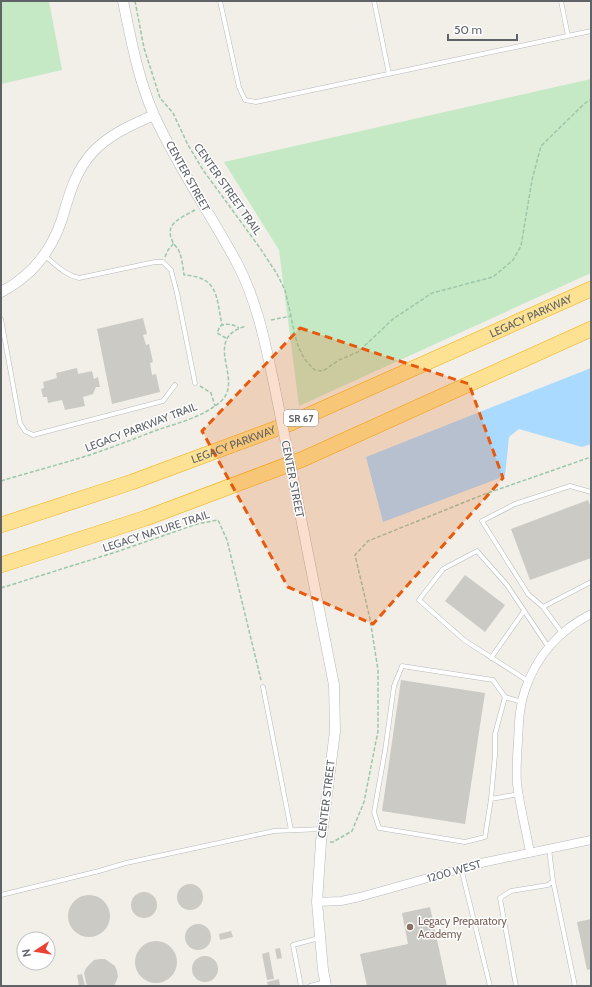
<svg xmlns="http://www.w3.org/2000/svg" width="592" height="987" font-family="Cabin,sans-serif">
<style>
.green{fill:#c5e8c5}
.water{fill:#aadaff}
.building{fill:#cccac5}
.lines{fill:none;stroke-linecap:round;stroke-linejoin:round}
.service-casing{stroke:#b5b8bc;stroke-width:5}
.minor-casing{stroke:#b5b8bc;stroke-width:9}
.tertiary-casing{stroke:#b5b8bc;stroke-width:11}
.motorway-casing{stroke:#f9ab00;stroke-width:16}
.path{stroke:#9cc7a9;stroke-width:1.5;stroke-dasharray:4 2;stroke-linecap:butt}
.service{stroke:#fff;stroke-width:4}
.minor{stroke:#fff;stroke-width:8}
.tertiary{stroke:#fff;stroke-width:10}
.motorway{stroke:#fde293;stroke-width:15}
.tertiary-bridge-casing{stroke:#b5b8bc;stroke-width:11;stroke-linecap:butt}
.tertiary-bridge{stroke:#fff;stroke-width:10}
.marked{fill:#e8590c;fill-opacity:0.2;stroke:#e8590c;stroke-width:3;stroke-dasharray:8 5;stroke-linejoin:round}
.education-dot{fill:#8d6e63;stroke:#fff;stroke-width:1.5}
.labels{text-anchor:middle;dominant-baseline:central;stroke-width:3;stroke-linejoin:round;paint-order:stroke}
.shield{fill:#fff;stroke:#8f9295;stroke-width:1}
.shield-label{font-size:10px;font-weight:bold;fill:#5f6368}
.street-label{font-size:11px;fill:#5f6368;stroke:#fff}
.education-label{font-size:11px;fill:#785e54;stroke:#fff;text-anchor:start}
</style>
<rect width="100%" height="100%" fill="#f1efe8"/>
<path class="green" d="M7 1H49L62 70 1 84V2Z
M591 79V273L299 406 279 250 224 162Z"/>
<path class="water" d="M591 368V444L582 447 519 429 509 437 505 476 383 522 366 457Z"/>
<path class="building" d="M143 318 147 334 143 335 146 345 149 344 153 362 150 363 152 375 156 374 160 392 112 404 97 329Z
M77 368 78 374 92 371 94 379 98 377 100 387H96L93 394 83 397 85 406 65 410 62 400 48 403 47 397H43L41 389 44 388 43 382 57 378 56 373Z
M588 500 591 507V558L530 580 511 529Z
M465 575 505 605 485 632 445 601Z
M401 680 485 693 465 824 382 811Z
M177 897a13 13 0 1 1 26 0a13 13 0 1 1-26 0Z
M131 905a13 13 0 1 1 26 0a13 13 0 1 1-26 0Z
M68 916a21 21 0 1 1 42 0a21 21 0 1 1-42 0Z
M430 907 447 986H367L360 954 408 944 402 913Z
M591 919V969L587 970 577 922Z
M185 937a13 13 0 1 1 26 0a13 13 0 1 1-26 0Z
M231 931 233 937 220 940 219 934Z
M135 962a21 21 0 1 1 42 0a21 21 0 1 1-42 0Z
M280 948 282 958 277 959 275 949Z
M269 952 274 979 267 980 262 954Z
M192 969a13 13 0 1 1 26 0a13 13 0 1 1-26 0Z
M100 959H105L115 966 117 971 118 977 114 986H88L86 983 84 973 86 968 94 960Z
M82 974 85 986H79L77 975Z
M279 979 280 986H268L267 982Z"/>
<g class="lines">
<defs>
<path id="service" d="M220 1 239 87 245 100 256 102 591 31
M374 1 389 74
M561 1 568 36
M45 256C56 265 65 275 79 278L155 262H163L171 270 177 293 195 383
M1 319 20 423 25 431 33 435 163 401 175 385
M543 607 528 594 482 521 515 504 570 486 591 492
M562 633 543 607 591 582
M491 658 524 611
M528 681 464 640 419 600 443 569 477 551 507 585 549 648
M263 687 291 830
M519 794 491 799 485 837 465 842 379 828 374 812 385 751 394 686 402 666 493 680 505 697 522 702
M491 799 495 755V734L505 697
M461 868 490 986
M553 881 575 986
M1 895 99 871 126 863 274 831 323 829
M301 986 293 945 319 938
M310 986 325 982
M516 986 500 898 511 891 548 885 553 881 549 849"/>
<path id="minor" d="M530 852C526 830 520 807 517 784 516 770 517 755 518 741 519 724 519 707 525 690 536 657 559 630 591 614
M317 902 341 901 360 897 481 863 591 840"/>
<path id="tertiary" d="M123 1C131 39 138 79 154 115 177 166 210 213 237 263 257 301 265 342 274 384
M1 292C32 276 51 252 62 219 69 195 75 172 92 153 109 134 132 125 154 115
M299 508 334 685 335 731 321 842 317 902 323 970 326 986"/>
<g id="motorway">
<path id="s1" d="M1 525 132 482 291 423 591 289"/>
<path d="M1 565 146 518 303 459 591 329"/>
</g>
</defs>
<use href="#service" class="service-casing"/>
<use href="#minor" class="minor-casing"/>
<use href="#tertiary" class="tertiary-casing"/>
<use href="#motorway" class="motorway-casing"/>
<path class="path" d="M135 1 144 48 160 98 173 113 188 145 203 170 260 248 277 274 285 290 291 316
M195 210C183 217 164 223 172 240 173 244 177 247 179 251 182 258 183 267 184 275 219 277 216 297 222 325
M165 257 168 250 174 243
M271 320 291 316C295 337 298 356 315 370L323 371 339 360 358 352 393 319 432 293 493 277 513 260 521 246 532 180 541 146 584 104 591 99
M226 338 217 333 220 326C227 323 232 324 239 328
M200 386 211 393 215 406
M1 481C27 473 54 466 80 458 106 450 131 440 157 430 178 423 203 417 220 402 246 381 200 339 246 326
M1 588 116 552 197 524 218 520 227 540 261 680
M330 842H333L352 831 364 802 378 731V670L370 619 355 555 368 541 485 494 591 457"/>
<use href="#service" class="service"/>
<use href="#minor" class="minor"/>
<use href="#tertiary" class="tertiary"/>
<use href="#motorway" class="motorway"/>
<defs>
<path id="tertiary-bridge" d="M274 384 299 508"/>
</defs>
<use href="#tertiary-bridge" class="tertiary-bridge-casing"/>
<use href="#tertiary-bridge" class="tertiary-bridge"/>
</g>
<path class="marked" d="M300 328 469 384 503 478 373 624 288 587 202 431Z"/>
<circle class="education-dot" cx="410" cy="927" r="4"/>
<g class="labels">
<rect class="shield" x="284" y="410" width="34" height="16" rx="3"/>
<g class="shield-label">
<text x="301" y="418">SR 67</text>
</g>
<g class="street-label">
<text transform="translate(188 176) rotate(61)">CENTER STREET</text>
<text transform="translate(228 189) rotate(55)">CENTER STREET TRAIL</text>
<text stroke="none"><textPath href="#s1" startOffset="570">LEGACY PARKWAY</textPath></text>
<text transform="translate(141 427) rotate(-21)">LEGACY PARKWAY TRAIL</text>
<text stroke="none"><textPath href="#s1" startOffset="246">LEGACY PARKWAY</textPath></text>
<text transform="translate(293 479) rotate(79)">CENTER STREET</text>
<text transform="translate(156 531) rotate(-18)">LEGACY NATURE TRAIL</text>
<text transform="translate(326 799) rotate(-83)">CENTER STREET</text>
<text transform="translate(454 871) rotate(-16)">1200 WEST</text>
</g>
<g class="education-label">
<text x="418" y="921">Legacy Preparatory<tspan x="418" dy="13">Academy</tspan></text>
</g>
</g>
<rect width="592" height="987" fill="none" stroke="#5f6368" stroke-width="4"/>
<g transform="translate(36 951) rotate(258)"><circle r="19" fill="#ffffff" stroke="#bfc1c3"/>
<path d="M0-3L7 15L0 10L-7 15Z" fill="#ea4335"/>
<text y="-6" font-size="11" font-weight="bold" text-anchor="middle" fill="#5f6368">N</text>
</g>
<path d="M448 34v6h69v-6" fill="none" stroke="#5f6368" stroke-width="2"/>
<text x="454" y="34" font-size="12" fill="#5f6368" stroke="#ffffff" stroke-width="3" paint-order="stroke">50 m</text>
</svg>
